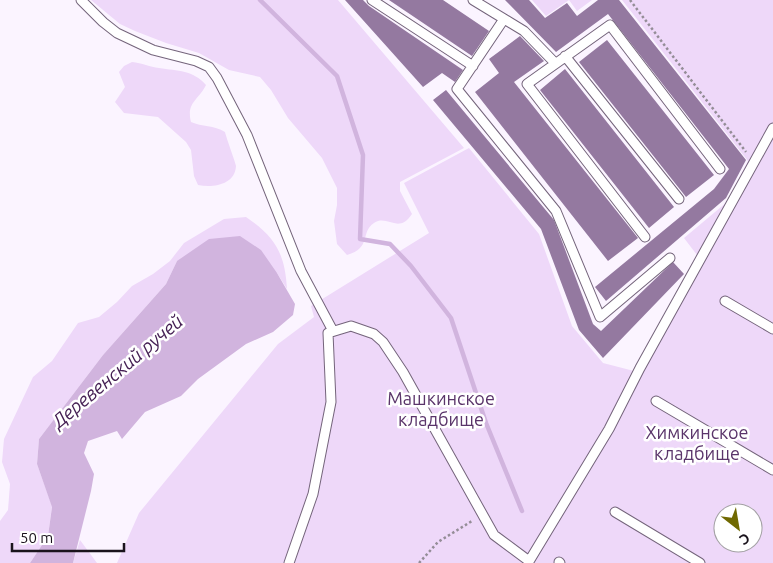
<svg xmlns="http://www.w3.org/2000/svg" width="773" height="563" font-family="Ubuntu,sans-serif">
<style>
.green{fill:#eed8f9;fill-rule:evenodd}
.water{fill:#d1b4de}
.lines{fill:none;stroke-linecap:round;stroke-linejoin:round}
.stream{stroke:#d1b4de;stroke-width:4.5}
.building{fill:#9479a0}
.service-casing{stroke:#74647b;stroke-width:11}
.path{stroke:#948d97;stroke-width:2.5;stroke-dasharray:2.5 2.5;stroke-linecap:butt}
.service{stroke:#fff;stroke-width:9}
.labels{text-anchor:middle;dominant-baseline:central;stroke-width:5;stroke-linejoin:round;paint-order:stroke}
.park-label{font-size:18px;fill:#5a346a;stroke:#fff}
.water-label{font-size:19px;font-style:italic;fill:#452054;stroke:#fff}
</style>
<rect width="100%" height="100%" fill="#fbf4ff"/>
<path class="green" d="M91 0H338L464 148 400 182V191L412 214C398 235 388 214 374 223 360 232 372 248 347 255L337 244 334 221 337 205V188L322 158 288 118 271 90 260 77 229 70 199 53 166 43 135 31 120 24Z
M532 0H592L577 11 569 0 546 16Z
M622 0H773V563H117L139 513 278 344 314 317 311 306 429 233 404 183 469 148 539 234 572 326 603 363 634 371 697 255 684 238 727 202 748 161ZM723 513H753V543H723Z
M132 62C142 63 150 67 159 68 178 71 193 70 206 85 199 100 186 102 191 122 202 127 214 125 225 132 226 137 236 164 236 166 235 185 213 188 198 185L194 176 191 150 186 142 158 117 124 113 115 102 125 87 119 72 124 66Z
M246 217C275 237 285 253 287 289L277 273 177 261 166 284 103 355 39 439 37 464 52 506 48 536 30 563H0V521L8 510 10 484 2 462 4 439 33 377 52 361 78 323 99 317 117 302 132 286 153 274 170 261 184 243 224 219Z
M80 540 97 563H73Z"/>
<path class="water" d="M240 236 261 250 277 273 295 304 293 315 273 332 246 344 198 379 181 396 145 412 122 439 117 431 88 441 84 453 94 474 91 491 73 563H30L48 536 52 507 37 464 39 439 103 355 166 284 177 261 209 239Z"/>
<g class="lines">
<path class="stream" d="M260 0 337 76 363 155 360 239 390 244 411 266 451 318 486 423 522 511"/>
</g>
<path class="building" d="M345 0H363L369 6 463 70 455 82 442 73 423 87Z
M389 0H443L489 31 472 56Z
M505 0H529L545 18 567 3 577 16 598 0H619L746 160 726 198 606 301 595 287 714 189 729 169 608 14 556 52Z
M520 36 544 61 514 82 638 238 608 261 475 92 499 73 489 59Z
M607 40 714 175 686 197 579 62Z
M565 69 674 207 649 228 540 90Z
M446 90 554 220 593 324 601 331 673 262 684 274 603 358 579 330 541 229 433 100Z"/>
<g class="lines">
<defs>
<path id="service" d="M81 0 103 22 117 33 153 50 196 61 209 67 217 78 247 135 301 271 333 331
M372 0 473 66
M473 0 524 31 555 63
M504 19 457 89 556 211 600 317 670 258
M565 56 679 199
M645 237 527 84 610 25 720 169
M725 301 773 329
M656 401 773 470
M615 512 700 563
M559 562 560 563
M289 563 313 494 331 402 328 333 351 326 374 334 383 342 403 372 494 535 529 561
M528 563 609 429 640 368 773 128"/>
</defs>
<use href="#service" class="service-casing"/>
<path class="path" d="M630 0 746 152
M419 563 438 542 472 521"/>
<use href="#service" class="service"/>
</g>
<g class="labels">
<g class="park-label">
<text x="441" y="398">Машкинское<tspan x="441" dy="21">кладбище</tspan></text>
<text x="697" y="432">Химкинское<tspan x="697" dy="21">кладбище</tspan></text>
</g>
<g class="water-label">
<text transform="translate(117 371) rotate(-40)">Деревенский ручей</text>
</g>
</g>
<g transform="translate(738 528) rotate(149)"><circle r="24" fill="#ffffff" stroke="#a3a1a4"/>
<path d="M0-4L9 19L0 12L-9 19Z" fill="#706901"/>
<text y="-8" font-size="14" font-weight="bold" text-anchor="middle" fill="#1a131c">С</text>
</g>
<path d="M12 543v8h112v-8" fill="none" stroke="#1a131c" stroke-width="2.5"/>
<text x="20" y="543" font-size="15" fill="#1a131c" stroke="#ffffff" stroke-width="4" paint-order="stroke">50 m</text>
</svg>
